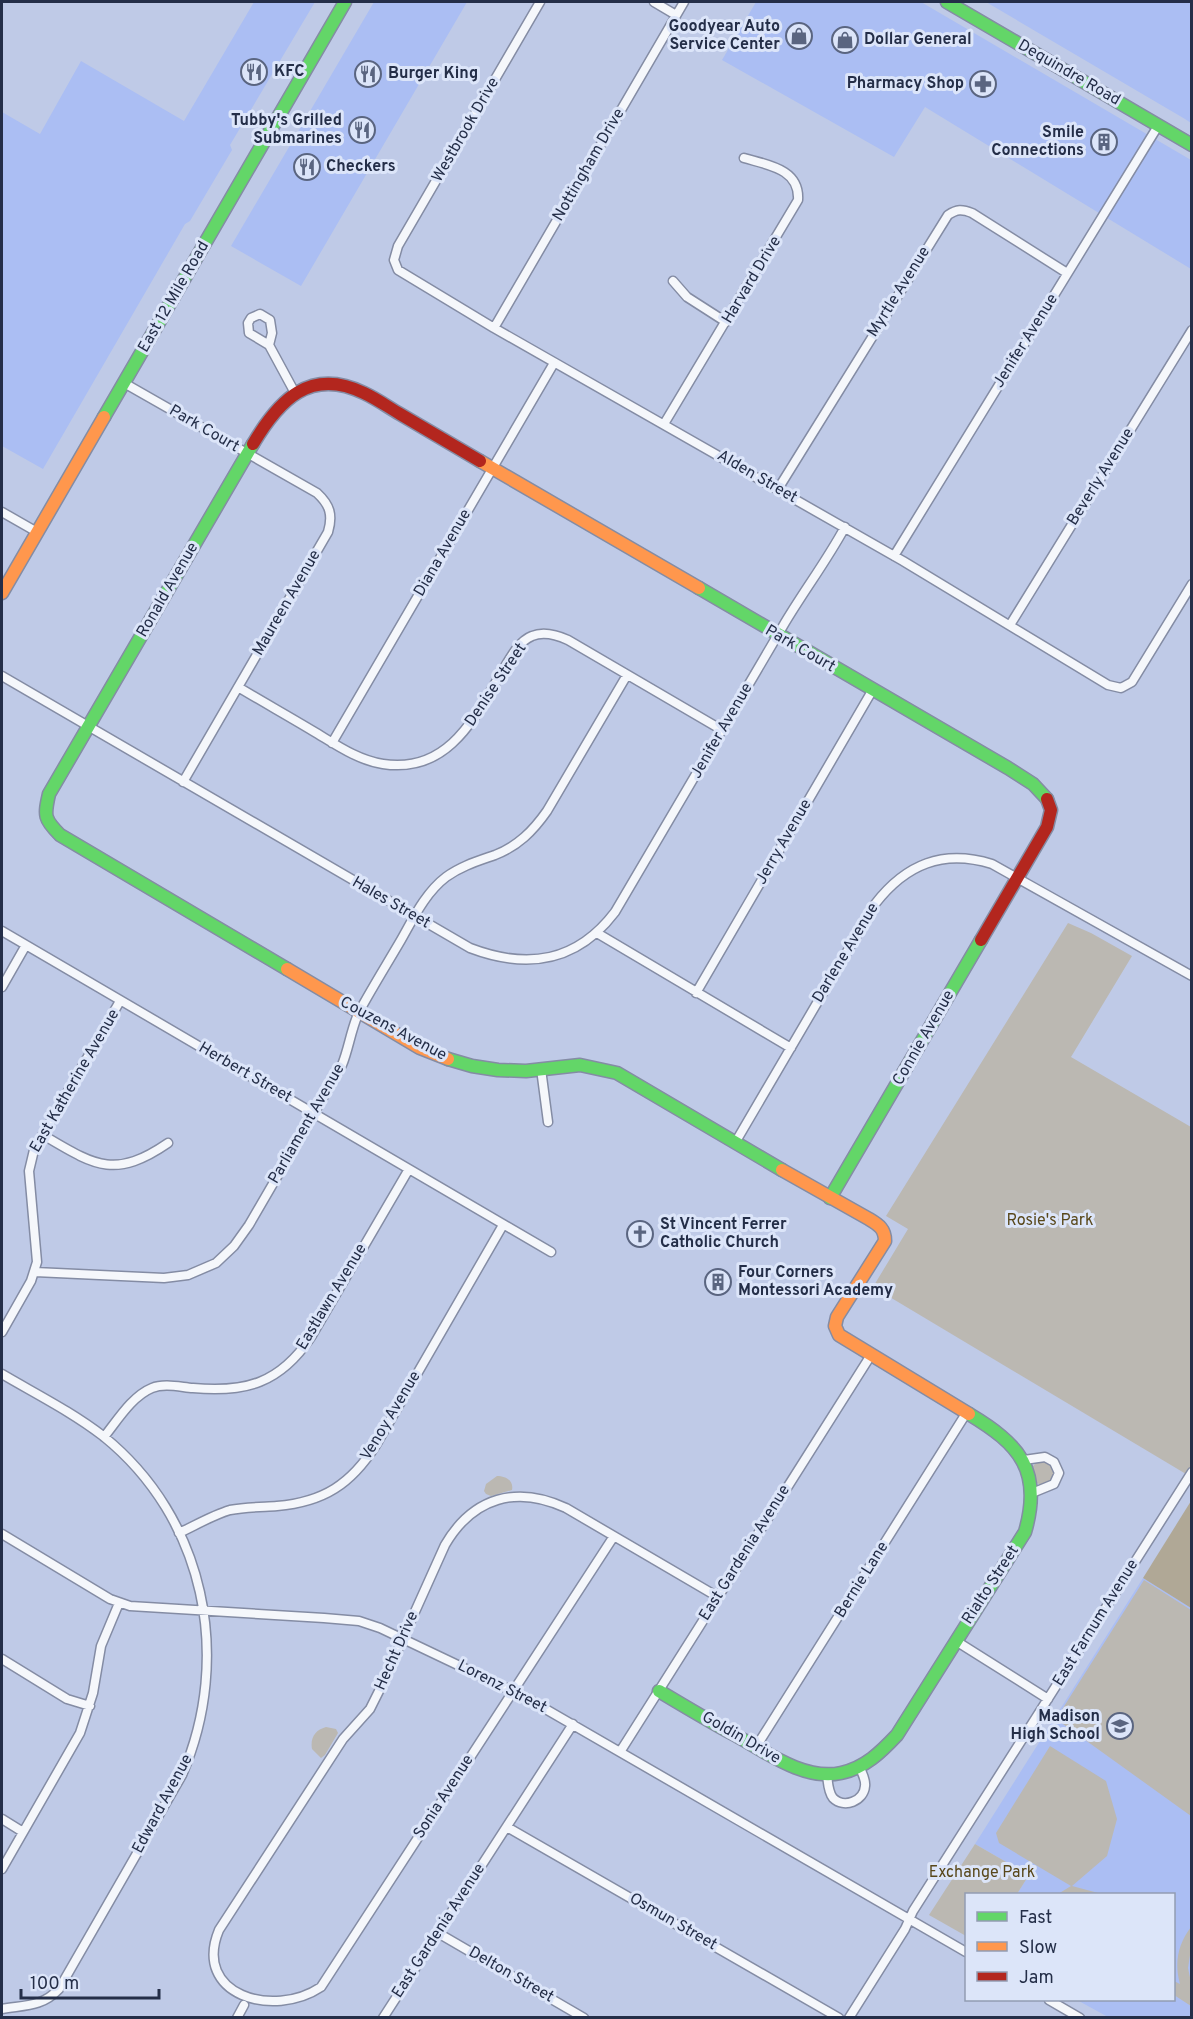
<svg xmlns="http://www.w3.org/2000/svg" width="1193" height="2019" font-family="Overpass,sans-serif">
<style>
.built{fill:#abbef3}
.green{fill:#bbb8b2}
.forest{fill:#b0a896}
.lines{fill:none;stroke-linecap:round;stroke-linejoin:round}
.street-casing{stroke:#848ca4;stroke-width:11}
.fast-casing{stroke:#848ca4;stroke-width:15}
.slow-casing{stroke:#848ca4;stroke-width:15}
.jam-casing{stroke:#848ca4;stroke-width:15}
.street{stroke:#f5f7fb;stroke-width:8}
.fast{stroke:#63d668;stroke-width:12}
.slow{stroke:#ff974d;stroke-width:12}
.jam{stroke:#b3261e;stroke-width:12}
.labels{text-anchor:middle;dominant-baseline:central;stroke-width:6;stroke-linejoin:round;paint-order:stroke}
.poi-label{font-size:16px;font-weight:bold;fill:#242e48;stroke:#dce5f9;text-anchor:start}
.street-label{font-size:16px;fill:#242e48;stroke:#dce5f9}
.park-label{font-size:16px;fill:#58471a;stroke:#dce5f9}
</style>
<rect width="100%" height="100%" fill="#bfcae7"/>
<path class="built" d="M254 2H315L230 145 232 150 190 221 185 224 43 469 2 446V112L40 134 81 61 184 121Z
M374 2H467L301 286 231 246Z
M756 2H921L1191 160V269L925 107 894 157 722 60Z
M986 2H1191V123L1185 119Z
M1143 1578 1191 1608V2017H1108L1077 2000H1174V1894H1017L1029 1875 975 1844Z"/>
<path class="green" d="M1068 923 1091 933 1132 956 1071 1057 1191 1127V1477L873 1287 908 1229 886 1216Z
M1044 1461 1051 1465 1054 1475 1049 1482 1041 1485 1037 1483 1033 1466 1037 1462Z
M497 1476C505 1476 514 1480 512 1490L491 1496 486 1494 484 1491 486 1484Z
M1144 1580 1191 1610V1816L1056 1719Z
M326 1727 336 1729 338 1733 325 1755 321 1758 312 1749C310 1738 315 1730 326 1727Z
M1050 1746 1106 1781 1117 1819 1107 1856 1072 1886 1102 1894H1058L1071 1886 999 1843 996 1833Z
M975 1844 1029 1875 1017 1894H966V1936L929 1915Z
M1191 1927V1949L1188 1968 1191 1982V2006L1174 1995V1981L1180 1984C1174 1963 1178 1944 1191 1927Z"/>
<path class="forest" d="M1191 1501V1608L1143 1578Z"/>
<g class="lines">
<defs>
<path id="street" d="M540 2 398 246 394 260 398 270 494 328 903 561 1108 685 1121 688 1132 682 1192 584
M654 2 676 15
M673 281 687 297 726 322
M494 328 684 2
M269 345 249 333 248 323 251 318 260 314 270 320 272 333 269 345 295 393
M124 383 317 493C330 505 333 515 328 532L183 782
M664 424 798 200C800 169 768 165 744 158
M778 489 948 215C957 209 962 209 972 213L1067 273
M2 512 37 532
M894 556 1158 126
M1010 625 1192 330
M2 676 470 948C528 970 577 962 615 912L783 626C803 592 826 562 845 527
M238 687C263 702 288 716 313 731 335 744 357 760 383 764 449 774 475 717 503 670 510 658 519 641 532 636 544 631 557 635 568 640L722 730
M332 743 554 363
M2 931 551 1252
M597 933 791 1048
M2 987 26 945
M696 993 872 691
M541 1069 548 1122
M43 1135C94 1165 114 1180 168 1143
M735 1143 875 904C906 864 943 849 992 864L1192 976
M35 1272 164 1278 188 1275 216 1263 234 1246 249 1225 342 1065C349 1048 351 1029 359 1012 372 988 387 964 401 940 413 919 425 893 446 877 461 866 478 861 495 855 518 846 533 831 547 811L627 675
M2 1332 31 1281 37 1262 29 1171 34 1150 120 1001
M2 1374C36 1394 72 1412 103 1436 205 1518 233 1657 182 1775L59 1989C42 2007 25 2005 2 2009
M104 1437C117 1421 132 1396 152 1388 164 1383 180 1387 193 1388 246 1393 280 1383 311 1337L409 1169
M1024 1460 1045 1457 1054 1462 1059 1473 1054 1484 1032 1493
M179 1533C196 1525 213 1515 230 1510 246 1507 262 1507 277 1506 324 1502 351 1484 376 1445L503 1225
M2 1534 110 1599 130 1606 324 1618 359 1621 380 1628 523 1696 966 1952
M614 1536 321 1987C273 2019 192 1995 219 1930L343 1739 370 1709 382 1685 445 1545C473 1497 517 1485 566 1508L718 1597
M956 1641 1048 1699
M2 1659 67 1699 90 1706
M756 1747 967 1412
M620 1752 871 1355
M827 1775C828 1782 828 1792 833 1798 844 1809 864 1801 865 1786 866 1780 862 1773 860 1768
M2 1819 23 1832
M507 1827 839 2018
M2 1869 80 1733 93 1693 101 1646 119 1603
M438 1933 584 2018
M1049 2000 1080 2018
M237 2018 244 2005
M383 2018 573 1724
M849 2018 905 1929 913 1911 1192 1472"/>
<path id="fast" d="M947 2 1192 145
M104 417 345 2
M253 444 49 794C44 816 44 819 60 835L287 969
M699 588 1008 768 1033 784 1047 799
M448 1059 472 1066 498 1070 526 1071 580 1065 617 1073 782 1170
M830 1198 981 940
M659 1691C684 1706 709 1721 735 1735 766 1752 804 1781 841 1773 865 1768 881 1752 897 1735L1025 1532C1043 1470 1019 1444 969 1414"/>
<path id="slow" d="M480 461 699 588
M2 593 104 417
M287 969 420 1048 448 1059
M782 1170 869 1219C879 1225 885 1229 885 1241L837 1317 835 1326 839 1335 969 1414"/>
<path id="jam" d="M253 444C279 400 310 367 364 393 377 399 388 407 400 414 427 430 453 445 480 461
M981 940 1047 827 1051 810 1047 799"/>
</defs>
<use href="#street" class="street-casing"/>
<use href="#fast" class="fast-casing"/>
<use href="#slow" class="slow-casing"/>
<use href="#jam" class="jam-casing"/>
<use href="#street" class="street"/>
<use href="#fast" class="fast"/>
<use href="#slow" class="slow"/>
<use href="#jam" class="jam"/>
</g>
<defs>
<symbol id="shop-ring" viewBox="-11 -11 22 22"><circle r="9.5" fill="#dce5f9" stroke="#5a6580" stroke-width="1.5"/><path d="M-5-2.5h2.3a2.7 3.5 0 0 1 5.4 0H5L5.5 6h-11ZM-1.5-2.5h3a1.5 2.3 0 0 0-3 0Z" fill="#5a6580"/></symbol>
<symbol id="restaurant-ring" viewBox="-11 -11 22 22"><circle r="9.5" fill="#dce5f9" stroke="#5a6580" stroke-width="1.5"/><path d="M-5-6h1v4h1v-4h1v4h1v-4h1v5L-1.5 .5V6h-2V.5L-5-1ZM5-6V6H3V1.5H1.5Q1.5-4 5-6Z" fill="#5a6580"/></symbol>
<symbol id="pharmacy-ring" viewBox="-11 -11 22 22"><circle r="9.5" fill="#dce5f9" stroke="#5a6580" stroke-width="1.5"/><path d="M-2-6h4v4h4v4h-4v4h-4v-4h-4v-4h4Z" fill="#5a6580"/></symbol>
<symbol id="building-ring" viewBox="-11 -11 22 22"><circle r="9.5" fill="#dce5f9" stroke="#5a6580" stroke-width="1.5"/><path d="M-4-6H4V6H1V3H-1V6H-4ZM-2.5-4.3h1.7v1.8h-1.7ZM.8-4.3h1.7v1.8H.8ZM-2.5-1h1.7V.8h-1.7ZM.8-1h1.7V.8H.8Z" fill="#5a6580"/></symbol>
<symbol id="church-ring" viewBox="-11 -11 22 22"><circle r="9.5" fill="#dce5f9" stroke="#5a6580" stroke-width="1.5"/><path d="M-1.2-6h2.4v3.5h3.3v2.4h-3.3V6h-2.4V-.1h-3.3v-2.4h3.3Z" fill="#5a6580"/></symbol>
<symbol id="school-ring" viewBox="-11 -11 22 22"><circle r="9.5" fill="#dce5f9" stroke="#5a6580" stroke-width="1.5"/><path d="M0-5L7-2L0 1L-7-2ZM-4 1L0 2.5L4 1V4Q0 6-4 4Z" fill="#5a6580"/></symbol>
</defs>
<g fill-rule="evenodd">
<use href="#shop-ring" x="784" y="21" width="30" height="30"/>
<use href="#shop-ring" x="830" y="25" width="30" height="30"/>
<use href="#restaurant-ring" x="239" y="57" width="30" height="30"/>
<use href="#restaurant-ring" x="353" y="59" width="30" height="30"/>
<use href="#pharmacy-ring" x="968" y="69" width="30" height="30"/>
<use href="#restaurant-ring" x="347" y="115" width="30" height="30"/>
<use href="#building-ring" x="1089" y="127" width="30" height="30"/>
<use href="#restaurant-ring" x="292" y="152" width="30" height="30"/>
<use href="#church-ring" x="625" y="1219" width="30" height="30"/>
<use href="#building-ring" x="703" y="1267" width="30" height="30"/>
<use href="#school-ring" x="1105" y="1711" width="30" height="30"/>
</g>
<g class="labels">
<g class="poi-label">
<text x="780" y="27" text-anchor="end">Goodyear Auto<tspan x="780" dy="18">Service Center</tspan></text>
<text x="864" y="40">Dollar General</text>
<text x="274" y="72">KFC</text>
<text x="388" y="74">Burger King</text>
<text x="964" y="84" text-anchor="end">Pharmacy Shop</text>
<text x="342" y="121" text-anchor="end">Tubby's Grilled<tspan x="342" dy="18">Submarines</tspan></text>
<text x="1084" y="133" text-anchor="end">Smile<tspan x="1084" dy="18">Connections</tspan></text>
<text x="326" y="167">Checkers</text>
<text x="660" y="1225">St Vincent Ferrer<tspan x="660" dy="18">Catholic Church</tspan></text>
<text x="738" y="1273">Four Corners<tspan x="738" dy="18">Montessori Academy</tspan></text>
<text x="1100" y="1717" text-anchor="end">Madison<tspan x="1100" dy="18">High School</tspan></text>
</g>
<g class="street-label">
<text transform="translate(1069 73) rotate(30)">Dequindre Road</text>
<text transform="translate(466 130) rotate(-60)">Westbrook Drive</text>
<text transform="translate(589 165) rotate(-60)">Nottingham Drive</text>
<text transform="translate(752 280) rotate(-59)">Harvard Drive</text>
<text transform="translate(899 292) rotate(-58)">Myrtle Avenue</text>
<text transform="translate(174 297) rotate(-60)">East 12 Mile Road</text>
<text transform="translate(1026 341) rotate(-58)">Jenifer Avenue</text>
<text transform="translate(204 429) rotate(30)">Park Court</text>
<text transform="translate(757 477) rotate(30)">Alden Street</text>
<text transform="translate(1101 477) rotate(-58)">Beverly Avenue</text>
<text transform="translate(443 553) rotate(-60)">Diana Avenue</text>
<text transform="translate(168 590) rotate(-60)">Ronald Avenue</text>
<text transform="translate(287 603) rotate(-60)">Maureen Avenue</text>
<text transform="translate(800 649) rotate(30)">Park Court</text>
<text transform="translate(496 685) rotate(-56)">Denise Street</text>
<text transform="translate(722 731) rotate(-60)">Jenifer Avenue</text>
<text transform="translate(784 842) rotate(-60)">Jerry Avenue</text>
<text transform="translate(391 903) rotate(30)">Hales Street</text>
<text transform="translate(846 953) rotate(-59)">Darlene Avenue</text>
<text transform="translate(393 1029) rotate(28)">Couzens Avenue</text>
<text transform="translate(924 1038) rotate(-60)">Connie Avenue</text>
<text transform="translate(245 1073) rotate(30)">Herbert Street</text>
<text transform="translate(75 1081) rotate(-60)">East Katherine Avenue</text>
<text transform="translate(307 1124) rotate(-60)">Parliament Avenue</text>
<text transform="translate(332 1297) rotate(-59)">Eastlawn Avenue</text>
<text transform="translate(391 1416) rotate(-59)">Venoy Avenue</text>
<text transform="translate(745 1553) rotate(-58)">East Gardenia Avenue</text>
<text transform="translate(862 1580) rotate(-58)">Bernie Lane</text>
<text transform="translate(991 1585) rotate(-57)">Rialto Street</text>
<text transform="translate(1096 1623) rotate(-58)">East Farnum Avenue</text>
<text transform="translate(397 1651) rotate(-66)">Hecht Drive</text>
<text transform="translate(502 1687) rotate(27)">Lorenz Street</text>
<text transform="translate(741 1738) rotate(30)">Goldin Drive</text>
<text transform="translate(444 1797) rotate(-57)">Sonia Avenue</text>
<text transform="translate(163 1804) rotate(-62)">Edward Avenue</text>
<text transform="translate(673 1922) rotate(30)">Osmun Street</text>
<text transform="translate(439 1931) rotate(-57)">East Gardenia Avenue</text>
<text transform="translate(511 1975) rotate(30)">Delton Street</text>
</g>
<g class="park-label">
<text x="1050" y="1221">Rosie's Park</text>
<text x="982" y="1873">Exchange Park</text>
</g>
</g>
<rect width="1193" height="2019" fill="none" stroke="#242e48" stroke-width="6"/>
<rect x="965" y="1893" width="210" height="108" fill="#dce5f9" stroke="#929cb2" stroke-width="1.5"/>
<rect x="977" y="1912" width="30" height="9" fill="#63d668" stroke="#929cb2" stroke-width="1.5"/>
<text x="1019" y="1923" font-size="18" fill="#242e48">Fast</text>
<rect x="977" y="1942" width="30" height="9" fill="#ff974d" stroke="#929cb2" stroke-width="1.5"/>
<text x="1019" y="1953" font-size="18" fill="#242e48">Slow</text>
<rect x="977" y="1972" width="30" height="9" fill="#b3261e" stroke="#929cb2" stroke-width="1.5"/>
<text x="1019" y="1983" font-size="18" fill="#242e48">Jam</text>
<path d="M21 1989v9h138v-9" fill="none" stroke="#242e48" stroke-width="3"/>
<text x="30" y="1989" font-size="18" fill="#242e48" stroke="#dce5f9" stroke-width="4.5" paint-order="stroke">100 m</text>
</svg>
